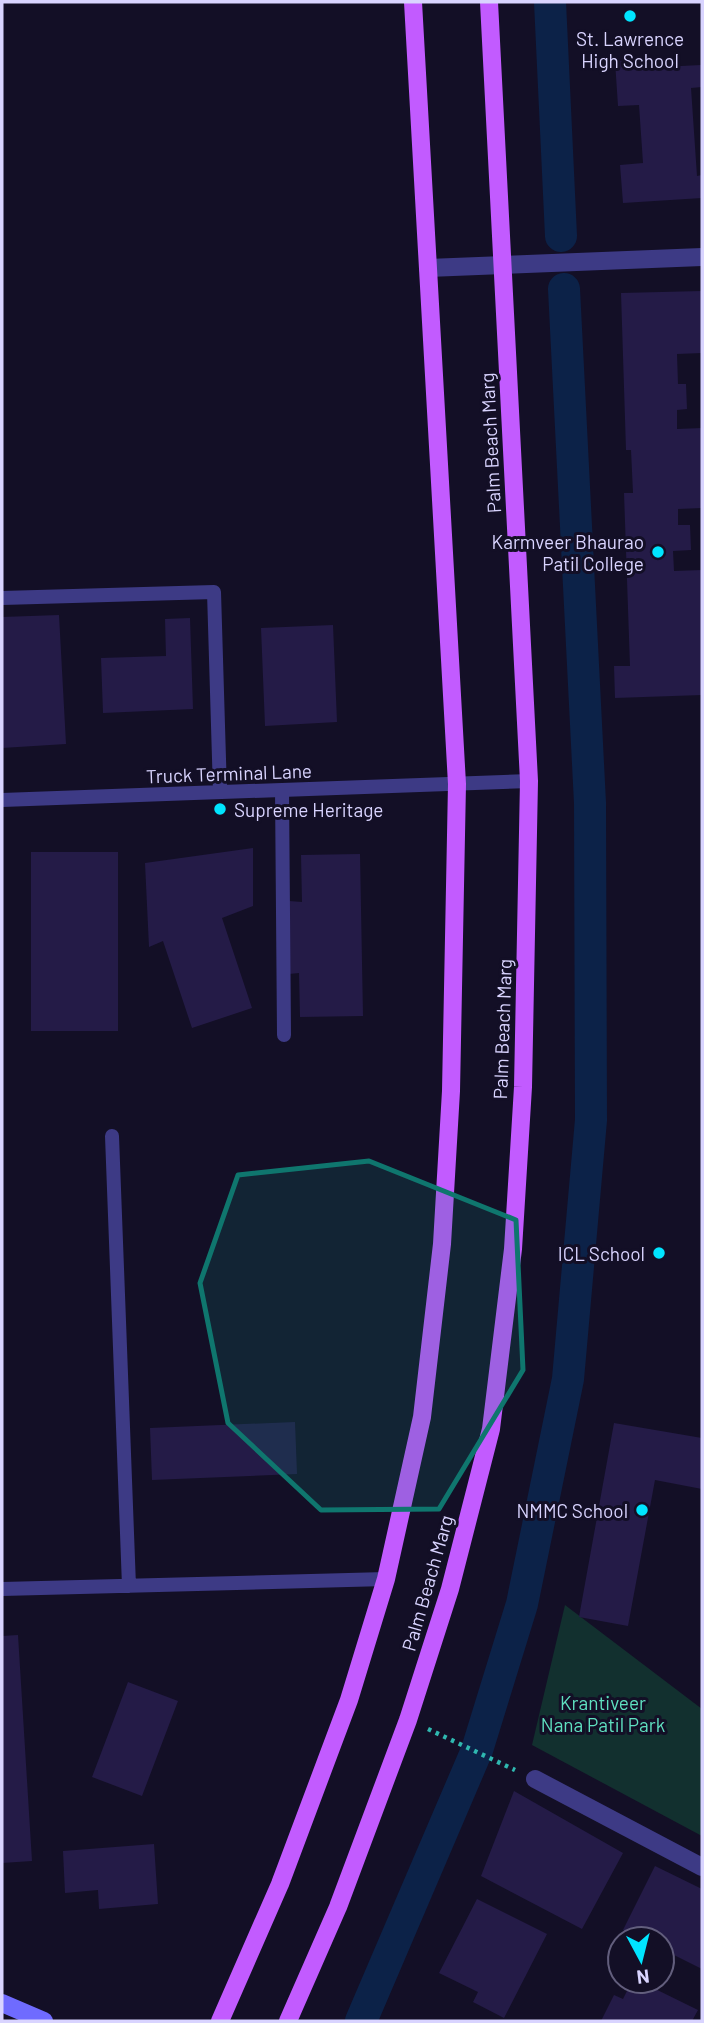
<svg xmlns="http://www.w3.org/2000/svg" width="704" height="2023" font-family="Barlow,sans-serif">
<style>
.green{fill:#12302f}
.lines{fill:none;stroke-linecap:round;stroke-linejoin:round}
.canal{stroke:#0c2248;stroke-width:32}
.building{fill:#241b47}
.path{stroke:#2fb8b0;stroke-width:4.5;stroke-dasharray:3.5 5;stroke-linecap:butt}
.service{stroke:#3d3a85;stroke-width:14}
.minor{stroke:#3d3a85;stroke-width:18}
.tertiary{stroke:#3d3a85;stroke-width:18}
.secondary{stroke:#6f6bff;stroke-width:18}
.primary{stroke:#c25bff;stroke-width:18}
.marked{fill:#0f766e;fill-opacity:0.2;stroke:#0f766e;stroke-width:5;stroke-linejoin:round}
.poi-dot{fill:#00e5ff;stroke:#130f26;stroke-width:2.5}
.labels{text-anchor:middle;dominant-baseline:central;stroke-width:6;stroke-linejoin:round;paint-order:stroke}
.poi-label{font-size:19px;fill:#d9d4ff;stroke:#130f26;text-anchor:end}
.street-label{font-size:19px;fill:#d9d4ff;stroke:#130f26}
.park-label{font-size:19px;fill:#5fe0c0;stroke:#130f26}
</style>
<rect width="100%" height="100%" fill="#130f26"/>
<path class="green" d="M565 1605 702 1709V1836L532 1745Z"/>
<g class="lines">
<path class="canal" d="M550 2 561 236
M361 2021 477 1750 522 1604 568 1379 591 1120 590 803 564 289"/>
</g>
<path class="building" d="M642 60V68L701 65 702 87 691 88 697 176 702 175V198L623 203 620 165 643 163 639 105 618 106 615 61Z
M702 291V353L677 354 678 384H686L687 409 677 410V429L702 428V508L678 509V525H690L691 550 673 551 674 571 702 570V695L615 698 614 666H630L624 493H633L631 450H626L621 293Z
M59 615 66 744 2 748V617Z
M190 618 193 709 103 713 101 658 166 656 165 619Z
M333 625 337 722 265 726 261 628Z
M253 848V906L222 918 252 1008 192 1028 163 941 149 947 145 863Z
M31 852H118V1031H31Z
M360 854 363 1016 300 1017 299 973 289 974V901L302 902 301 855Z
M295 1422 297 1474 152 1480 150 1428Z
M614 1423 702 1438V1489L655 1480 628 1626 579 1617Z
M18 1635 32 1861 2 1863V1636Z
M128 1682 178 1701 142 1796 92 1777Z
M514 1791 623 1853 582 1929 481 1876Z
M154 1844 158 1904 99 1909 98 1890 65 1893 63 1851Z
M655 1866 702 1889V1969L662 1949V1939H641L623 1930Z
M477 1899 547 1934 504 2018 473 2002 478 1992 439 1973Z
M632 1981H639L698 2010 692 2021H601L614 1995 623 1999Z"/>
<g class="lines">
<path class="path" d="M428 1729 515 1770"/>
<path class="service" d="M2 598 214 592 220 792
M282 790 284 1035
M2 800 529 781
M112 1136 129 1586
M2 1589 386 1579"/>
<path class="minor" d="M535 1779 702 1867"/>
<path class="tertiary" d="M428 268 702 257"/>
<path class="secondary" d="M2 2003 44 2021"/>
<path class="primary" d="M220 2021 280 1884 349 1700 386 1579 422 1417 442 1244 451 1091 457 784 413 2
M288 2021 338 1907 408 1720 450 1589 491 1429 513 1249 523 1087 529 781 489 2"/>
</g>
<path class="marked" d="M369 1161 516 1220 523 1370 439 1509 321 1510 228 1423 200 1283 238 1175Z"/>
<g class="poi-dot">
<circle cx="630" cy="16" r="7"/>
<circle cx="658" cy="552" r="7"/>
<circle cx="220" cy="809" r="7"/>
<circle cx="659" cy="1253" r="7"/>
<circle cx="642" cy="1510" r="7"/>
</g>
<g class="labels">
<g class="poi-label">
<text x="630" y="38" text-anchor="middle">St. Lawrence<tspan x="630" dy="22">High School</tspan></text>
<text x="644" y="541">Karmveer Bhaurao<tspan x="644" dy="22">Patil College</tspan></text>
<text x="234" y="809" text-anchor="start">Supreme Heritage</text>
<text x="645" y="1253">ICL School</text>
<text x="628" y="1510">NMMC School</text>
</g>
<g class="street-label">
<text transform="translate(490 443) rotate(-93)">Palm Beach Marg</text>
<text transform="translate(229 773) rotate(-2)">Truck Terminal Lane</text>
<text transform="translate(502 1029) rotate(-88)">Palm Beach Marg</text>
<text transform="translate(427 1583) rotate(-74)">Palm Beach Marg</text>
</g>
<g class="park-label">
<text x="603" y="1702">Krantiveer<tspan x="603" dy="22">Nana Patil Park</tspan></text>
</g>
</g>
<rect width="704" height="2023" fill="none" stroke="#d9d4ff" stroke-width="7"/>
<g transform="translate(641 1960) rotate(173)"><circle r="33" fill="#130f26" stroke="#625e7d" stroke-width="2"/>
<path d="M0-5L12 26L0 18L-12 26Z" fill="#00e5ff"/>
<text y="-10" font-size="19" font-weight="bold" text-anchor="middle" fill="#d9d4ff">N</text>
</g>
</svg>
